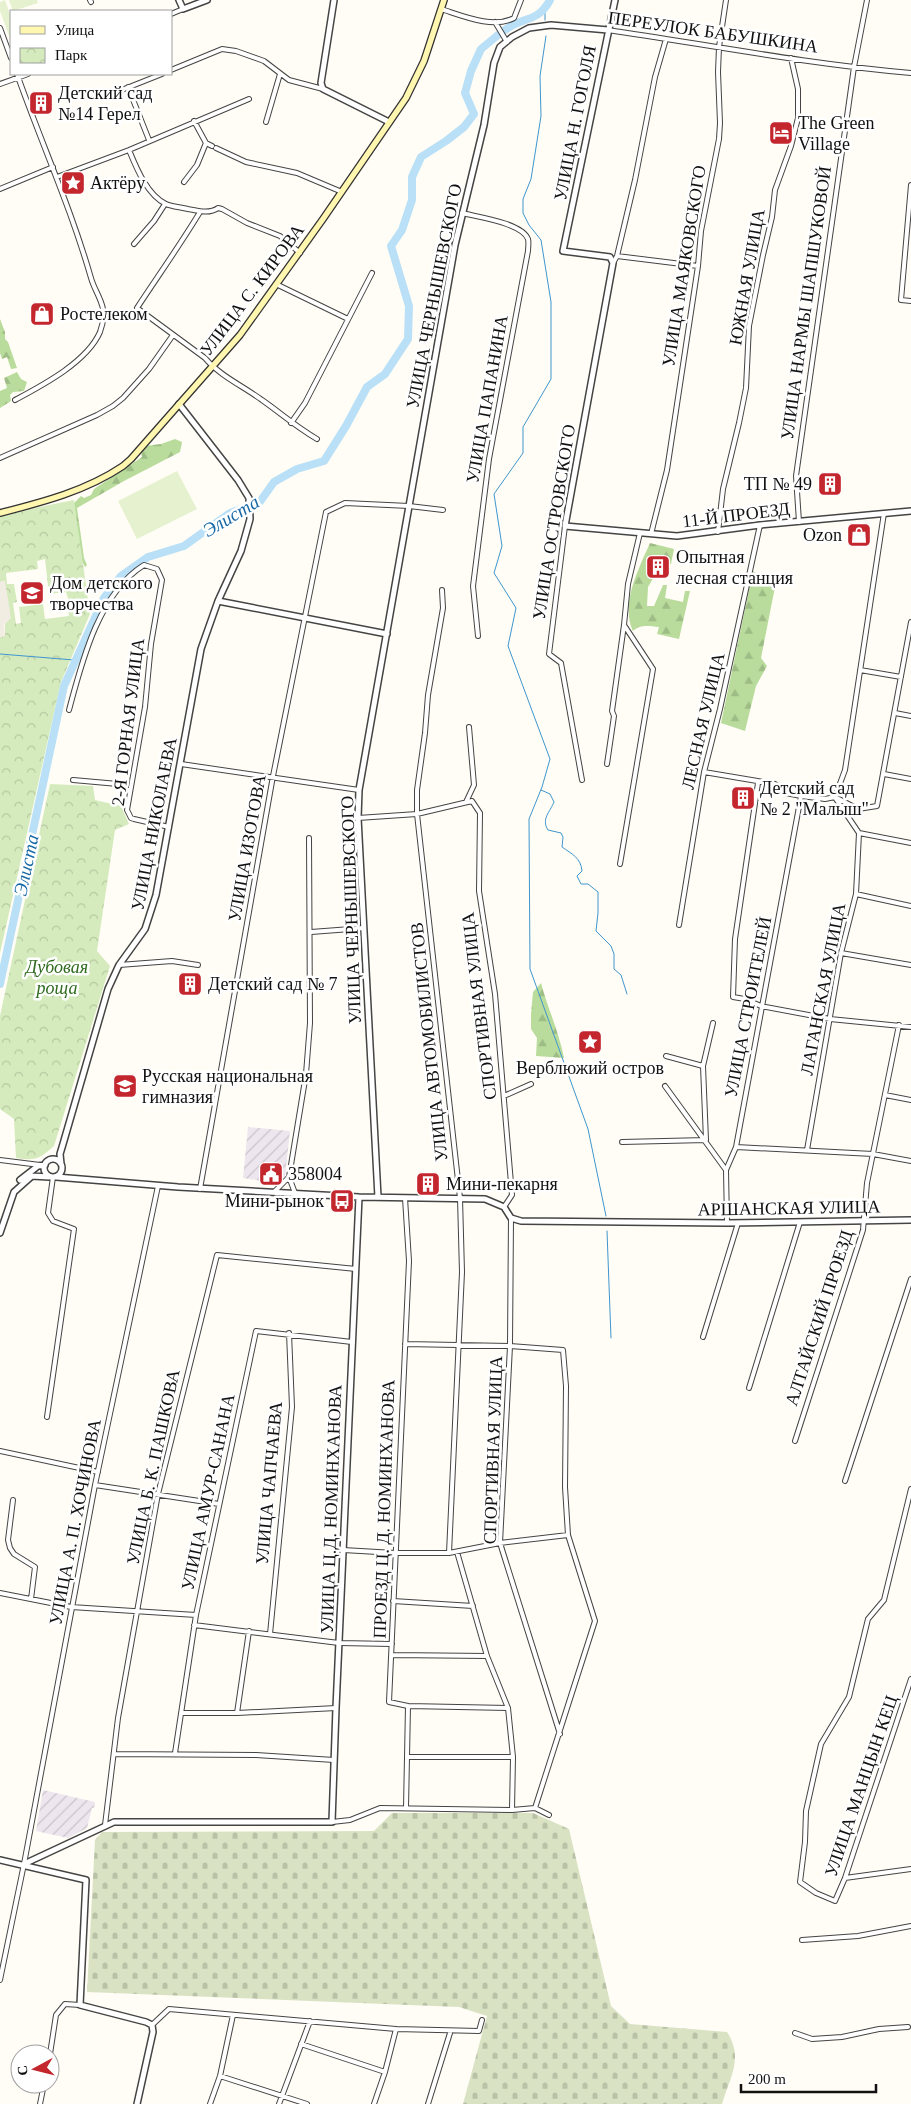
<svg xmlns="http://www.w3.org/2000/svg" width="911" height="2104" font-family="'Times New Roman',serif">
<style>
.industrial{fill:url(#industrial-furrows)}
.forest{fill:url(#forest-firs)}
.cemetery{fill:url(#cemetery-stones)}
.park{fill:url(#park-crowns);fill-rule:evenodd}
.pitch{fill:#e6f2cf}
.plaza{fill:#f1ede2}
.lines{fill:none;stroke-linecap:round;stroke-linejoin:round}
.stream{stroke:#3f96cf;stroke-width:1}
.river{stroke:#b9e0f7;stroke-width:8}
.minor-casing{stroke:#444;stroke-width:6}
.tertiary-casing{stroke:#444;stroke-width:8}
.secondary-casing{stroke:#333;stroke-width:8}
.minor{stroke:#fff;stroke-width:4}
.tertiary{stroke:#fff;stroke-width:5}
.secondary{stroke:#fff6b0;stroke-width:5.5}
.labels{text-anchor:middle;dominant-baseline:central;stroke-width:5;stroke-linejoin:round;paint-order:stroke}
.street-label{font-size:18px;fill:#111;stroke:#fff}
.poi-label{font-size:18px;fill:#111;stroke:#fff;text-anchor:start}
.park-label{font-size:18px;font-style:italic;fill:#2f6b1f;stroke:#fff}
.water-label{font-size:19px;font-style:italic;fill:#1768a6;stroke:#fff}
</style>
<defs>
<pattern id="industrial-furrows" width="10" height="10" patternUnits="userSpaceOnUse" patternTransform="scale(1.25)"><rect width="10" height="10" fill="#eee6ef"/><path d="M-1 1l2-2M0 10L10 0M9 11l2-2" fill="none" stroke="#cbc4cc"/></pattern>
<pattern id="forest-firs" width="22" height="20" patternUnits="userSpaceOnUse" patternTransform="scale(1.25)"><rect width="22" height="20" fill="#b9dc9c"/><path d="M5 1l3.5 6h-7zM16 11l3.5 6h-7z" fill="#9ebc85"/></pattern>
<pattern id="cemetery-stones" width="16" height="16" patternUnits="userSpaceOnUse" patternTransform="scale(1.25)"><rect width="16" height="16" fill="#d9e3c4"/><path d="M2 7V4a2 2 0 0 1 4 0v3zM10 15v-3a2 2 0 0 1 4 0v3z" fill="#b9c2a7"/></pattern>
<pattern id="park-crowns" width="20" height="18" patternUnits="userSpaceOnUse" patternTransform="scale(1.25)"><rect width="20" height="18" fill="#d5ebbd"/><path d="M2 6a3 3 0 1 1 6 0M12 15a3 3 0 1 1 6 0" fill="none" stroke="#b6c8a1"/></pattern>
</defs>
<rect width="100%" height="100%" fill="#fffdf5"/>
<path class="industrial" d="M248 1127 290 1131 285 1177 263 1176 262 1181 243 1178Z
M43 1790 95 1802 94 1808H92L87 1828 68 1838 36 1831Z"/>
<path class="forest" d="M0 319 5 332V339L8 342 17 368 11 369 7 357 2 359 0 353Z
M17 372 21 379 27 382 24 391 13 392 10 395 11 401 0 408V391L7 388 4 378Z
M175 439 182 442 180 452 124 481 77 508 84 558 87 565 85 567 80 557 72 505 81 496 84 498 91 495 94 489 142 457 141 452 145 446 161 444Z
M650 543 674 549 671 564H666L653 559 649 573 655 575 648 587 647 606H654L663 585H667L665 598 683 602 685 591H690L679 639 657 634 659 627C649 626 640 624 633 631 620 604 639 568 650 543Z
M753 571 775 587 761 658 767 666 756 686 745 731 721 723Z
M541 983C548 1009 559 1032 564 1058L536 1056 537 1038 531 1029V1014L533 992Z"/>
<path class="cemetery" d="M392 1813H533L569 1829 611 2006 630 2024 727 2032C744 2058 730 2077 722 2104H463L487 2016 459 2007 87 1992 95 1840 102 1832 374 1831Z"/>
<path class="park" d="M74 500 90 614 61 682 0 953V637L5 636V581L0 582V515ZM45 559 49 594 66 592 71 607 68 608 69 616 45 619 43 604 19 607 21 623 16 624 13 603 17 602 14 584H7L6 573 38 569 37 561Z
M50 784 93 786 95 800 121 806 129 824 115 830 97 951 110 966 54 1146C39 1159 36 1161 16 1158L14 1119 0 1109V1016Z"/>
<path class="pitch" d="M5 0 11 17V41L0 11V2Z
M9 0H37L38 3 13 11Z
M177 471 197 509 137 539 118 501Z"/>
<path class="plaza" d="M5 581 11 618 4 625 5 636 0 637V582Z"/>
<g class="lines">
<path class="stream" d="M545 9V20
M498 35 505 30
M546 36 540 76 541 116 531 179 523 199V213L529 225 541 240 551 302V379L523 427V453L494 494 502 546 494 573 516 608 508 646 550 759 542 787 529 819 530 969 588 1129 606 1216
M0 654 74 660
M541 790 550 794 554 802C550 812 541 819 548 830L561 833 563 837 562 847C572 854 581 858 582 871L577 876 581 884H588L598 892V913L596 931 611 946 614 954V969L621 975 627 994
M607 1231 611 1338"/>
<path class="river" d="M505 30C522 16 537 24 550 0
M0 984 64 686 104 598 121 576 148 557 184 546 230 513 259 503 274 482 297 469 324 461 346 426 367 387 385 374 408 339 409 306 391 246 402 230 412 200V177L421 157 446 141 464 127 474 114 465 93 471 71 481 49 498 35"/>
<defs>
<path id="minor" d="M90 0 91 2
M441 9C463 16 493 29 514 18L521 0
M171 14 183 9
M495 22 507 42
M0 28 11 58
M608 30C709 45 809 64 911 73
M171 70 222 49 236 51 264 61 289 80 323 89
M0 84 28 74
M128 87 149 140
M109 95 162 74
M194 121 206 143 212 146
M266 122 280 74
M216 148 246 162 297 173 342 192
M129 150C136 167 147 195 166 204 172 207 181 207 188 209 198 211 210 214 218 208L222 209 247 223 280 236 300 253
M57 177 129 150 249 99
M184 182 197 165 206 143
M911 185 901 300 911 301
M0 189 53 167
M200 212C180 245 158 276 137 308L205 358C220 376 243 386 262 400 282 414 295 426 317 439
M462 213C478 217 522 223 528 239 529 243 528 248 528 251L489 459 473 586 478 636
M134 244 154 221 165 204
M617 256 698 266
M613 263 617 256 635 180 655 77 666 39
M278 285 348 319
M15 400C43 385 87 362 100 332 103 324 104 317 103 309 101 298 94 289 91 278 71 208 41 142 17 74
M291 423 305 403 372 273
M0 458 97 415 113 406 123 398 149 369 173 335
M799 522 796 476 854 67 867 0
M565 526 549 654 561 663 582 780
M718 532 723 489 739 423 746 388 749 326 763 255 772 217 775 190 791 146 798 118V89L791 58
M651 534 667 470 698 266 701 231 719 139 720 123 718 72 719 47 726 0
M442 590 443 608 428 695 425 733 417 790V814L460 1198 462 1272 449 1553
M860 670 901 677
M69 710C82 661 99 593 144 565L157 569 162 580 151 644 145 707 127 810 131 818 134 819 169 827
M895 713 911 716
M181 764 359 790
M607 764 614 716 612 711 624 625 628 584 640 533
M704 772 775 784 786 793 801 796 825 799 835 797 858 809 877 806 911 622
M884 774 911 779
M73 780 118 784 129 791
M758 783 735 939 733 997 745 999 761 1006 830 1019 911 1027
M835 797 845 770 884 513
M836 799 859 833 911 843
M466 802 474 785 469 727
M358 818 417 814 472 801 480 813 479 891 495 994 512 1195 504 1207
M620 864 653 669 624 625
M856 894 911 906
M679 925 704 772 720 709 760 525
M311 932 364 928
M841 953 911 965
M119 965 172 961 198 965
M666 1056 703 1066
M665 1086 726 1170
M885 1095 911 1100
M504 1096 531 1084
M622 1142 706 1140 703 1066 713 1023
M736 1147 873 1154 911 1161
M807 1150 841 953 856 894 859 833
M0 1160 40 1165
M289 1177 295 1193
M200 1189 273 776 326 512 345 503 409 506 443 510
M274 1192 289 1177 306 1074 310 1023 309 838
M405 1198 409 1261 389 1702 408 1706 406 1808
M511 1218 510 1346 500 1543 560 1734
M727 1223 726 1170 736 1147 801 796
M703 1337 738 1223
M405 1344 510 1346 563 1350 566 1386 565 1487 568 1535 595 1621 535 1808
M749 1388 800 1222
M47 1417 74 1229 53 1221 48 1213 53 1177
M795 1441 863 1230 867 1183 899 1025
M0 1451 98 1472
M845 1481 911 1279
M95 1485 219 1504
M911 1489 884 1600 868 1619 849 1697 821 1744 806 1811 805 1842 800 1882 816 1893 835 1901 845 1878 911 1679
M13 1500 8 1540 10 1548 14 1554 35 1567 31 1599
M343 1550 395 1553H449L500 1543 568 1535
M457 1552 487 1656 508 1708 513 1757 512 1810
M0 1593 71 1607 196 1615
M393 1601 473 1606
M194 1625 339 1643 392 1644
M270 1634 292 1407 289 1333
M392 1655 487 1656
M408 1706 508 1708
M182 1713H237L336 1708
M237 1713 249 1631
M175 1753 196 1615 256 1331 352 1342
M114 1754 256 1755 334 1760
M407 1757H513
M332 1822 350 1820 380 1808 512 1810 535 1808 549 1815
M105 1825 118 1718 158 1494 217 1255 356 1269
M845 1878 911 1869
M802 1940 858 1936 911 1926
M0 1980 24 1864 95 1485 158 1186
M152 2025 169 2009 396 2029 479 2031 482 2020
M795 2033 812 2039 842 2037 879 2029 908 2027
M301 2044 385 2072
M50 2054 56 2015 65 2004 80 2005
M220 2076 307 2104
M40 2104 44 2084
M210 2104 220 2076 233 2015
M279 2104 310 2021
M374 2104 385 2072 396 2029
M428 2104 450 2033"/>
<path id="tertiary" d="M179 0 183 9 207 0
M334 0 321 83 323 89 389 122
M615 0 563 251 610 257 613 263 565 526 677 536 760 525 911 511
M218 601 387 634
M44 1168a9 9 0 1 1 18 0a9 9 0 1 1-18 0Z
M61 1164 60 1154 63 1144 108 989 119 965 145 929 156 895 201 649 218 601 241 551 250 519 249 498 238 480 179 404
M56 1177 178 1187 359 1197 485 1199 504 1207 511 1218 521 1221 727 1223 911 1220
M20 1180 38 1166 45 1165
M378 1197 358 818 359 790 455 245 484 125 494 63 500 47 512 37 529 28 551 25 608 30
M0 1233 14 1192 32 1176 49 1177
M0 1860 86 1880 80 2005 146 2022 152 2025 153 2032 137 2104
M24 1864 114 1822H332L336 1708 359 1197"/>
<path id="secondary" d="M0 513C43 502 86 491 123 466L131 459 240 335 323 219 406 98 424 61 444 0"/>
</defs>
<use href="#minor" class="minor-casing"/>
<use href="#tertiary" class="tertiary-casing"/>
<use href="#secondary" class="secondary-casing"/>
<use href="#minor" class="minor"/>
<use href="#tertiary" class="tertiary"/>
<use href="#secondary" class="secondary"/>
</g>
<defs>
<symbol id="building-square" viewBox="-11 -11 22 22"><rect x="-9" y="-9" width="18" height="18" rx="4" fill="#c4262e" stroke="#fff"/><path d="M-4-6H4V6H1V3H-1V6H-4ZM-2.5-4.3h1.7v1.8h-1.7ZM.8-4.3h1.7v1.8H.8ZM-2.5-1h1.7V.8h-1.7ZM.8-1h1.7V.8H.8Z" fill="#fff"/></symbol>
<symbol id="hotel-square" viewBox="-11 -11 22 22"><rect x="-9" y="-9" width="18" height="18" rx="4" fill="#c4262e" stroke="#fff"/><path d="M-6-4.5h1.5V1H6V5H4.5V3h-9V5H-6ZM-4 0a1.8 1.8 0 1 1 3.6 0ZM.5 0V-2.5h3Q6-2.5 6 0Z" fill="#fff"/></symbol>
<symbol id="sight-square" viewBox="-11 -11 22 22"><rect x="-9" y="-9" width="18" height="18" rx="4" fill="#c4262e" stroke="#fff"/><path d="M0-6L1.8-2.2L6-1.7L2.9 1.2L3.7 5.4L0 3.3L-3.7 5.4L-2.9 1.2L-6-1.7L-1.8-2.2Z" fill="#fff"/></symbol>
<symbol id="shop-square" viewBox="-11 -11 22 22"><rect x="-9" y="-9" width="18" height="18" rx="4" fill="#c4262e" stroke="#fff"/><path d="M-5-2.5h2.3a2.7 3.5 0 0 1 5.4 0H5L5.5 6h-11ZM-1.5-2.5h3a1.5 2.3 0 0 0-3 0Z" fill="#fff"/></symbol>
<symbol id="school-square" viewBox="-11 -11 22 22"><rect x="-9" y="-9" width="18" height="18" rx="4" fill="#c4262e" stroke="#fff"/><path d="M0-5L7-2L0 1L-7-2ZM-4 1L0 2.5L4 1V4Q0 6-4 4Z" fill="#fff"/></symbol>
<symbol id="civic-square" viewBox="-11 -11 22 22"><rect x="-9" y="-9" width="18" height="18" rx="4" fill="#c4262e" stroke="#fff"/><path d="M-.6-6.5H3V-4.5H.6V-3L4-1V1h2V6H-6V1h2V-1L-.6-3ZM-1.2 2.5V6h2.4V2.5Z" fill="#fff"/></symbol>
<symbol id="bus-square" viewBox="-11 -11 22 22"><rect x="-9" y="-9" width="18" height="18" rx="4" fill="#c4262e" stroke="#fff"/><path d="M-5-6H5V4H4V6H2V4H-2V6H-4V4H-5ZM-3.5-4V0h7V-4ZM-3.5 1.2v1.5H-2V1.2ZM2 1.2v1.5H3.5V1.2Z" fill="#fff"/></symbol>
</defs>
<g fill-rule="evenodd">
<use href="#building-square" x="27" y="89" width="28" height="28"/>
<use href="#hotel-square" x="767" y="119" width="28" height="28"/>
<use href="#sight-square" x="59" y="169" width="28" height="28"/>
<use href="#shop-square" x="28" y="300" width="28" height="28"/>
<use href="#building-square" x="816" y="470" width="28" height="28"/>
<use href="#shop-square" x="845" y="521" width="28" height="28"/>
<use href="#building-square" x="644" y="553" width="28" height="28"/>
<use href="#school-square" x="18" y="579" width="28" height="28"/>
<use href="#building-square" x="729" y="784" width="28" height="28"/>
<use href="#building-square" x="176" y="970" width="28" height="28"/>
<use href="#sight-square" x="576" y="1028" width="28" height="28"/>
<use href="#school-square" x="111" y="1072" width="28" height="28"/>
<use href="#civic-square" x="257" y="1160" width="28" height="28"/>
<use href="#building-square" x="414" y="1170" width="28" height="28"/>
<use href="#bus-square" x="328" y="1187" width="28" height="28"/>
</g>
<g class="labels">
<g class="street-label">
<text transform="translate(713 32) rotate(8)">ПЕРЕУЛОК БАБУШКИНА</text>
<text transform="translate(575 123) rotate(-79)">УЛИЦА Н. ГОГОЛЯ</text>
<text transform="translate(684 266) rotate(-81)">УЛИЦА МАЯКОВСКОГО</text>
<text transform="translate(747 277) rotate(-80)">ЮЖНАЯ УЛИЦА</text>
<text transform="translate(252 290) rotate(-53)">УЛИЦА С. КИРОВА</text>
<text transform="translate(434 296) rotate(-79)">УЛИЦА ЧЕРНЫШЕВСКОГО</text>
<text transform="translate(806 303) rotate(-82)">УЛИЦА НАРМЫ ШАПШУКОВОЙ</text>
<text transform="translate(487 399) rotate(-80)">УЛИЦА ПАПАНИНА</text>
<text transform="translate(736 515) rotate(-7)">11-Й ПРОЕЗД</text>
<text transform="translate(554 522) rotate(-81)">УЛИЦА ОСТРОВСКОГО</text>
<text transform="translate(703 721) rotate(-77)">ЛЕСНАЯ УЛИЦА</text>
<text transform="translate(128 722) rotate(-83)">2-Я ГОРНАЯ УЛИЦА</text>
<text transform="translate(154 824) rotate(-79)">УЛИЦА НИКОЛАЕВА</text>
<text transform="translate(247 848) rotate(-80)">УЛИЦА ИЗОТОВА</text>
<text transform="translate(351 910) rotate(-92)">УЛИЦА ЧЕРНЫШЕВСКОГО</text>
<text transform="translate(823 989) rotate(-79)">ЛАГАНСКАЯ УЛИЦА</text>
<text transform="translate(479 1006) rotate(-97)">СПОРТИВНАЯ УЛИЦА</text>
<text transform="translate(748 1007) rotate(-79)">УЛИЦА СТРОИТЕЛЕЙ</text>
<text transform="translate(429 1042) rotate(-96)">УЛИЦА АВТОМОБИЛИСТОВ</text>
<text transform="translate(789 1208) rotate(-1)">АРШАНСКАЯ УЛИЦА</text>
<text transform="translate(819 1318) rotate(-72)">АЛТАЙСКИЙ ПРОЕЗД</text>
<text transform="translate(493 1450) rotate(-88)">СПОРТИВНАЯ УЛИЦА</text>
<text transform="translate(153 1467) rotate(-78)">УЛИЦА Б. К. ПАШКОВА</text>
<text transform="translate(269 1483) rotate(-85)">УЛИЦА ЧАПЧАЕВА</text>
<text transform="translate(208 1492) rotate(-78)">УЛИЦА АМУР-САНАНА</text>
<text transform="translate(331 1509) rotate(-88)">УЛИЦА Ц.Д. НОМИНХАНОВА</text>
<text transform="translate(384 1509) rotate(-88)">ПРОЕЗД Ц. Д. НОМИНХАНОВА</text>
<text transform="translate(75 1522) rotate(-79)">УЛИЦА А. П. ХОЧИНОВА</text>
<text transform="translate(861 1786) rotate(-71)">УЛИЦА МАНЦЫН КЕЦ</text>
</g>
<g class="poi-label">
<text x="58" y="93">Детский сад<tspan x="58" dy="21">№14 Герел</tspan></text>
<text x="798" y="123">The Green<tspan x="798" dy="21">Village</tspan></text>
<text x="90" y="183">Актёру</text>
<text x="60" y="314">Ростелеком</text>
<text x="812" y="484" text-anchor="end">ТП № 49</text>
<text x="842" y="535" text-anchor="end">Ozon</text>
<text x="676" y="557">Опытная<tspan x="676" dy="21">лесная станция</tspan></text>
<text x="50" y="583">Дом детского<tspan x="50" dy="21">творчества</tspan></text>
<text x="760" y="788">Детский сад<tspan x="760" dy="21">№ 2 "Малыш"</tspan></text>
<text x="208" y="984">Детский сад № 7</text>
<text x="590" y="1068" text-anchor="middle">Верблюжий остров</text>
<text x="142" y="1076">Русская национальная<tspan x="142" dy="21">гимназия</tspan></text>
<text x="288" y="1174">358004</text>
<text x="446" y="1184">Мини-пекарня</text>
<text x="324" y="1201" text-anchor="end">Мини-рынок</text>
</g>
<g class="park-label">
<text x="57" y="967">Дубовая<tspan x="57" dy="21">роща</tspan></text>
</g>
<g class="water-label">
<text transform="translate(231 516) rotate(-31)">Элиста</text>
<text transform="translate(26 865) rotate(-78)">Элиста</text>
</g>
</g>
<rect x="10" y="10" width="162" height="65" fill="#ffffff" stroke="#a0a0a0"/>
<rect x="20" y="26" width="25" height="8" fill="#fff6b0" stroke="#a0a0a0"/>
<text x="55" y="35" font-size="15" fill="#111111">Улица</text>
<rect x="20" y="48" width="25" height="15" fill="url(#park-crowns)" stroke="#a0a0a0"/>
<text x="55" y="60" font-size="15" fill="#111111">Парк</text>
<g transform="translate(35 2069) rotate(263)"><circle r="24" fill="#ffffff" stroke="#a0a0a0"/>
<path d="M0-4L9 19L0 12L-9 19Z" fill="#c4262e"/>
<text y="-8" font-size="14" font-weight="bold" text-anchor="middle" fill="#111111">С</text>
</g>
<path d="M741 2084v8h135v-8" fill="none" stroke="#111111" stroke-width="2.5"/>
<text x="748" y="2084" font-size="15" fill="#111111" stroke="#ffffff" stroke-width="4" paint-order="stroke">200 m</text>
</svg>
